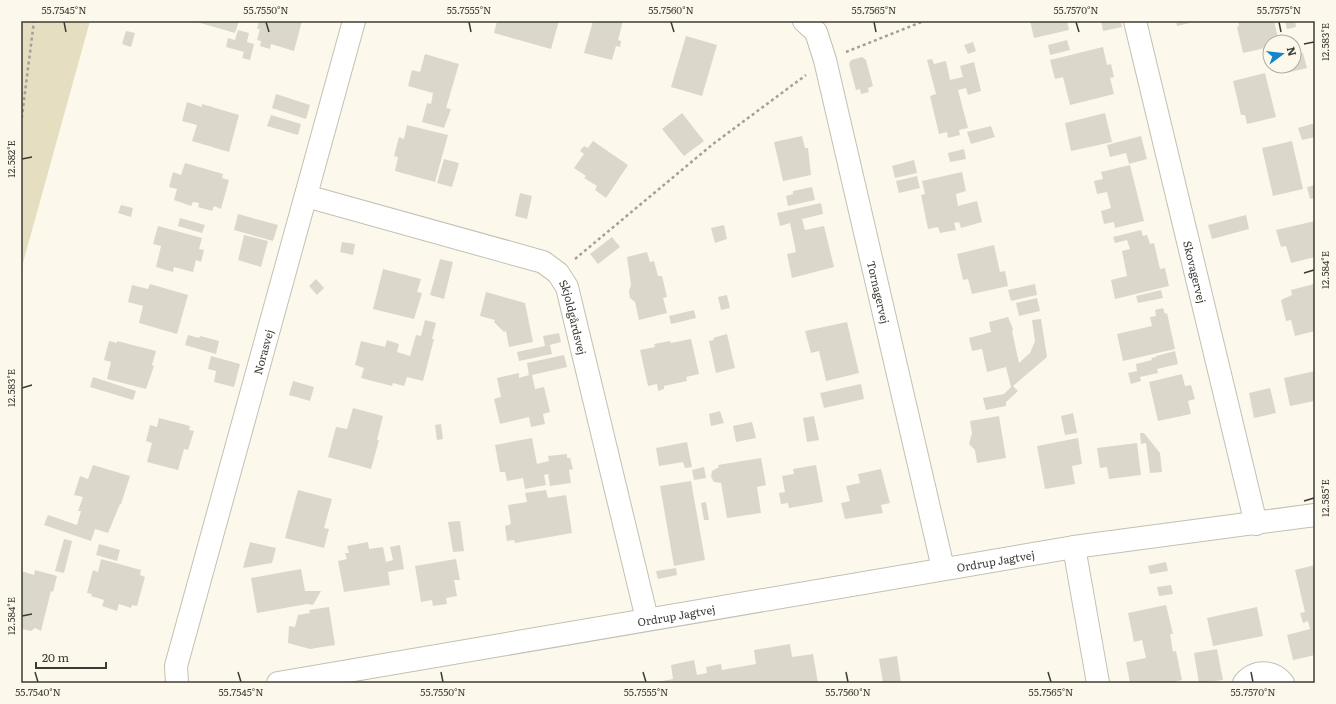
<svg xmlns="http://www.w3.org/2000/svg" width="1336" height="704" font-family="Literata,serif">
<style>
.green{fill:#e6dec0}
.building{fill:#dbd8cb}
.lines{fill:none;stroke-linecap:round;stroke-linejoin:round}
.minor-casing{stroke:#c3c0b3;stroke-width:24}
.tertiary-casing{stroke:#c3c0b3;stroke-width:24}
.path{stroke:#a3a197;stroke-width:2.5;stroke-dasharray:3 3;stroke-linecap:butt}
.minor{stroke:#fff;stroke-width:22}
.tertiary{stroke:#fff;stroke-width:22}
.ticks{fill:none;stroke:#3c3b35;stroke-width:1.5}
.labels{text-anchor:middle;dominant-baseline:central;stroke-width:4;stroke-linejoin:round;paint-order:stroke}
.street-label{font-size:11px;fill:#3c3b35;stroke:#fcf8eb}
.neatline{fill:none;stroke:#3c3b35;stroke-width:1.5}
.ticks-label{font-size:10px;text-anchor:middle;fill:#3c3b35}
</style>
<rect width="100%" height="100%" fill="#fcf8eb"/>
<path class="green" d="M21 21H90L21 270Z"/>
<path class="building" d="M197 21H239L235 33 197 22Z
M259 21H302L294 51 271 44 270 49 260 46 261 41 257 40 260 29H257Z
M497 21H559L551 49 494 33Z
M593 21H623L618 40 621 41 620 47 616 46 612 60 584 53Z
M1030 21H1067L1069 30 1034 38Z
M1101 21H1121L1122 27 1103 31Z
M1176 21H1194V22L1177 26Z
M1238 21H1274L1279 42H1270V47L1243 53 1237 27 1239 26Z
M1285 21H1295L1296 27 1287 29Z
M238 30 249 33 247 42 254 44 250 60 242 58 244 52 226 47 228 38 235 40Z
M126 31 135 33 131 47 122 44Z
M686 36 717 45 702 96 671 87Z
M1067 40 1070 50 1050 55 1048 45Z
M973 42 976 51 968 54 964 45Z
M1103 47 1107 65 1111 64 1114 77 1110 78 1114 94 1070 105 1063 77 1055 79 1050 60Z
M1303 53 1307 68 1286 73 1284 66H1294V55Z
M425 54 459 64 446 108 451 109 444 128 422 122 427 103 431 104 433 93 408 86 412 70 420 72Z
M862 57 866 60 873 86 868 88 869 92 861 94 860 89 856 90 849 64 851 60Z
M932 59 934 64 946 61 950 80 963 77 960 66 974 62 981 91 968 95 966 88 958 90 968 128 959 130 960 135 948 138 947 132 939 134 930 96 936 94 927 60Z
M1265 73 1276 117 1247 124 1245 115H1241L1233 81Z
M276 94 310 105 306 119 272 108Z
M187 102 202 107V104L239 115 229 152 192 141 197 125 182 121Z
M682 113 704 141 684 156 662 129Z
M1105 113 1112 142 1071 151 1065 123Z
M271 115 301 124 298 135 267 126Z
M1315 123V137L1302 140 1298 128Z
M407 125 448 135 435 182 395 171 398 157 394 156 399 137 404 139Z
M991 126 995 137 971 144 967 132Z
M802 136 805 148H808L811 175 783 181 774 142Z
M1141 136 1147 159 1129 164 1126 153 1110 157 1107 145Z
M593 141 628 165 606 198 595 190 597 186 584 178 586 176 574 168 584 154 580 151 584 146 588 148Z
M1292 141 1303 189 1273 196 1262 148Z
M964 149 966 159 950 162 948 153Z
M444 159 459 163 452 187 437 183Z
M914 160 917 173 895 178 892 166Z
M185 163 223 174 222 178 229 180 221 209 214 206 212 211 198 207 199 203 193 202 191 206 174 200 177 189 169 187 173 172 181 175Z
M1130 165 1144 221 1115 228 1114 222 1104 224 1101 211 1111 208 1107 192 1097 194 1094 181 1103 179 1101 172Z
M962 172 966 191 956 194 958 206 977 201 982 222 961 228 959 222 954 223 956 230 940 233 938 227 928 229 921 195 925 194 922 181Z
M917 176 920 188 899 193 896 181Z
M1315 185V198L1310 199 1307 187Z
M812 187 815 200 788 206 786 196 793 194V191Z
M520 193 532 196 527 219 515 216Z
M821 203 823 214 802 219 805 230 824 226 834 267 792 278 787 254 796 252 790 223 780 226 777 213Z
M121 205 133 208 131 217 118 213Z
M238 214 278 225 273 241 234 230Z
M1246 215 1249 229 1212 239 1208 225Z
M180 218 205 225 202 233 178 226Z
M1315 221V257L1291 263 1286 246 1281 247 1276 230Z
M724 225 727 239 715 243 711 228Z
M158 226 202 238 199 249 204 250 201 262 196 260 193 272 174 267 173 272 156 267 161 246 153 244Z
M1141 230 1143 236 1147 235 1150 244 1154 243 1160 269 1165 268 1169 286 1115 299 1111 280 1127 276 1122 251 1130 249 1127 240 1115 243 1113 237Z
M244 235 268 241 261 267 238 260Z
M612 237 620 247 598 264 590 254Z
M342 242 355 244 353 255 340 252Z
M994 245 1000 272 1005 271 1008 286 972 294 968 279 963 280 957 254Z
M647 252 650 262 654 261 658 276H662L667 297 663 298 667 313 639 320 635 302 630 298 629 291 631 285 627 257Z
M440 259 453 262 444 299 430 295Z
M383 269 421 279 417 292 422 293 414 319 373 309Z
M316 279 324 288 317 295 309 286Z
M150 284 188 295 177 334 139 323 143 306 128 302 132 285 148 289Z
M1035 284 1037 295 1011 301 1008 290Z
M1314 284 1315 331 1295 336 1291 320 1286 321 1281 300 1292 295 1291 290Z
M1161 290 1163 298 1138 303 1136 296Z
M486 292 525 303 533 342 509 347 506 331 504 332 494 322 495 320 480 316Z
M727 295 730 308 721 310 718 297Z
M1037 298 1040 311 1019 316 1016 303Z
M1163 308 1165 314 1167 313 1175 349 1123 361 1117 334 1152 326 1150 317 1156 316 1155 310Z
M694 310 696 318 671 324 669 316Z
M1008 317 1013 329 1012 331 1019 363 1030 353 1035 341 1032 320 1041 319 1047 357 1013 386 1018 391 1006 402V406L986 410 983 398 1004 394 1011 387 1006 367 987 372 982 349 972 351 969 338 991 332 989 322Z
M425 320 436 323 432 339H434L423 381 407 377 404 386 393 383 392 386 361 378 364 368 355 365 361 341 385 347 387 340 399 344 397 352 410 356 416 335 421 336Z
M847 322 859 373 826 381 819 351 811 353 805 331Z
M559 333 561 342 550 345 552 354 519 361 517 352 545 346 543 336Z
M727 334 735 368 716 373 709 341 714 340 713 338Z
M188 335 199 338 200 336 219 341 216 354 185 345Z
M691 339 699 374 686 377 687 381 664 386V389L658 391 657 384 648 386 640 350 655 347 654 344 670 341 671 343Z
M109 341 117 343V341L156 351 152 365 154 366 146 389 107 379 111 362 104 360Z
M1175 351 1178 364 1157 369 1158 373 1140 377 1141 381 1131 384 1128 373 1137 371 1136 364 1152 360 1151 358 1156 357V356Z
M564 355 567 367 532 375 535 389 544 387 550 412 543 414 545 424 531 427 529 417 500 424 494 399 501 397 497 378 519 373V378L529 375 527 363Z
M211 356 240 364 234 387 214 382 216 371 208 369Z
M1315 371V404L1314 401 1290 406 1284 378Z
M1182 374 1185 386 1191 385 1195 399 1188 401 1191 414 1158 421 1149 382Z
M93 377 136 391 133 400 90 387Z
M293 381 314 387 310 401 289 395Z
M861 384 864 399 824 408 820 393Z
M1270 388 1276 413 1254 418 1249 393Z
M353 408 383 416 377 440H379L371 469 328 457 336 427 347 429Z
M720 411 724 423 711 426 709 414Z
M1073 413 1077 433 1065 435 1061 416Z
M814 416 819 440 807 442 803 418Z
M999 416 1006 458 977 463 975 450 969 444 972 433 970 421Z
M159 418 190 426 189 430 194 431 188 450 184 449 178 470 147 462 152 443 146 441 150 425 157 427Z
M752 422 756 438 736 442 733 426Z
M441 424 443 439 437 440 435 425Z
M1140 433H1144L1160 453 1162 472 1150 473 1146 443 1141 444Z
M532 438 537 464 549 461 548 456 567 454V458H570L573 469 569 470 571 483 550 486 548 474 544 475 546 485 525 489 523 478 507 481 505 472H500L495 445Z
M1078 438 1082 464 1072 466 1075 484 1045 489 1037 446Z
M687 442 692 467 685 468 683 462 659 466 656 448Z
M1137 443 1141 475 1109 479 1107 467 1100 468 1097 448Z
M761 458 766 485 757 487 761 513 727 518 721 483 714 482 711 477 712 471 719 467 718 465Z
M93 465 130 476 121 504H120L108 533 95 529 91 541 44 525 48 515 77 525 81 511H78L83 497 74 495 80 476 88 479Z
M816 465 823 502 789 508 788 503 781 504 779 493 785 492 782 476 794 474 793 469Z
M704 467 706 478 694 480 692 470Z
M881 469 890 503 881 505 883 513 845 519 841 503 850 501 846 486 860 483 858 474Z
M691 481 705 560 674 566 660 486Z
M298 490 332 499 324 528 329 529 324 548 285 538Z
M546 490 548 498 566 495 572 533 515 543 514 540 507 541 505 526 511 524 508 505 527 502 525 493Z
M706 502 709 520H704L701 503Z
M460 521 464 551 453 552 448 522Z
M64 539 72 541 64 573 55 571Z
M250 542 276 548 272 563 243 568Z
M368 542 369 549 383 547 386 562 393 560 390 547 400 545 404 569 388 572 390 585 344 592 338 561 347 559 345 553H349L347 546Z
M99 544 120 550 117 561 96 555Z
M101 559 141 570 140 575 145 577 137 606 132 605 131 608 119 604 117 611 102 606 104 600 91 596 92 594 87 593 93 570 98 572Z
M456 559 460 580H454L457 596 446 598 447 604 433 606 432 600 421 602 415 566Z
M1166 562 1168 571 1150 574 1148 566Z
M1315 565V655L1293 660 1287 635 1310 629 1308 621 1303 623 1300 613 1305 612 1295 570Z
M676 568 677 575 658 579 656 571Z
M301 569 305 591H321L313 605 307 604 257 613 251 578Z
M35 570 57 576 53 592 51 591 41 631 35 628 31 631 22 629 21 626V571L34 575Z
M1171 585 1173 594 1159 596 1157 587Z
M1166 605 1173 634H1170L1173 652 1176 651 1182 680 1169 683H1130L1126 662 1146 658 1142 640 1134 642 1128 613Z
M329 607 335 645 310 649 288 643 289 626 295 627 298 615 310 613 309 610Z
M1257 607 1263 636 1213 646 1207 618Z
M790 644 792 657 813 654 818 683H652L673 679 671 665 694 660 697 675 707 673 706 667 721 664 722 670 756 664 754 650Z
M1217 649 1223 680 1199 683 1194 653Z
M897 656 901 683H883L879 659Z"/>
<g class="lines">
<defs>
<g id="minor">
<path id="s1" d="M804 21 816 32 825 60 943 568"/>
<path id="s2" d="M1135 21 1256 524"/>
<path id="s3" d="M306 196 543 262 558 273 567 287 647 619"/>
<path d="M1074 547 1098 683"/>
<path id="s4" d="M177 683 176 666 354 21"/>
<path d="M1244 683C1255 670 1272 670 1283 683"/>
</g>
<g id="tertiary">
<path id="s5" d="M278 683 1074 547 1315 515"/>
</g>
</defs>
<use href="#minor" class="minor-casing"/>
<use href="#tertiary" class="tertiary-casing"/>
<path class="path" d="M846 52 924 21
M21 124 34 21
M575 259 713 144 806 75"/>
<use href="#minor" class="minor"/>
<use href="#tertiary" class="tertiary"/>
</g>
<path class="ticks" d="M64 22 66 32M266 22 269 32M469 22 471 32M671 22 674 32M874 22 876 32M1076 22 1079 32M1279 22 1281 32M1304 44 1314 42M22 159 32 157M1304 273 1314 270M22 388 32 385M1304 501 1314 498M22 616 32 614M35 672 38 682M238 672 241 682M441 672 443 682M643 672 646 682M846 672 848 682M1048 672 1051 682M1251 672 1253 682"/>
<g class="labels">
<g class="street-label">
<text stroke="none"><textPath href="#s2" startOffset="258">Skovagervej</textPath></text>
<text stroke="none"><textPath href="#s1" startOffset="284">Tornagervej</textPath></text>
<text stroke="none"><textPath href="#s3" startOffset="312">Skjoldgårdsvej</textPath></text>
<text stroke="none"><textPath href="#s4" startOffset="343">Norasvej</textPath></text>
<text stroke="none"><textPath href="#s5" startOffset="728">Ordrup Jagtvej</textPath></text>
<text stroke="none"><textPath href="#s5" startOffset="404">Ordrup Jagtvej</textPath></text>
</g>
</g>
<rect width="1336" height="704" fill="none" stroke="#fcf8eb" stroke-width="44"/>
<g transform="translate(1282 54) rotate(75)"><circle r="19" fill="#fcf8eb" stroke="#afaca2"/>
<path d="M0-3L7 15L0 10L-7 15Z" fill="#1484cd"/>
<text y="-6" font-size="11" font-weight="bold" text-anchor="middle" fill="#3c3b35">N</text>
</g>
<path d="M36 662v6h70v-6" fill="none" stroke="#3c3b35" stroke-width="2"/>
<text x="42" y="662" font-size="12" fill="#3c3b35" stroke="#fcf8eb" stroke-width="3" paint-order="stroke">20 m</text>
<rect x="22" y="22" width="1292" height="660" class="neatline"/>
<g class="ticks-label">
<text x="64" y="14">55.7545°N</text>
<text x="266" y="14">55.7550°N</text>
<text x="469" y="14">55.7555°N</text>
<text x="671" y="14">55.7560°N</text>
<text x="874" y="14">55.7565°N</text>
<text x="1076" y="14">55.7570°N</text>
<text x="1279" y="14">55.7575°N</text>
<text transform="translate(1325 42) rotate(-90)" y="4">12.583°E</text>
<text transform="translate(11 159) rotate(-90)" y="4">12.582°E</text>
<text transform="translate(1325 270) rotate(-90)" y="4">12.584°E</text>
<text transform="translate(11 388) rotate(-90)" y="4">12.583°E</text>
<text transform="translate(1325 498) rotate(-90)" y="4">12.585°E</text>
<text transform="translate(11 616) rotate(-90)" y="4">12.584°E</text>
<text x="38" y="696">55.7540°N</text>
<text x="241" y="696">55.7545°N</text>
<text x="443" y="696">55.7550°N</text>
<text x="646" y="696">55.7555°N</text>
<text x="848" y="696">55.7560°N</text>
<text x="1051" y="696">55.7565°N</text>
<text x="1253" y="696">55.7570°N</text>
</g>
</svg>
